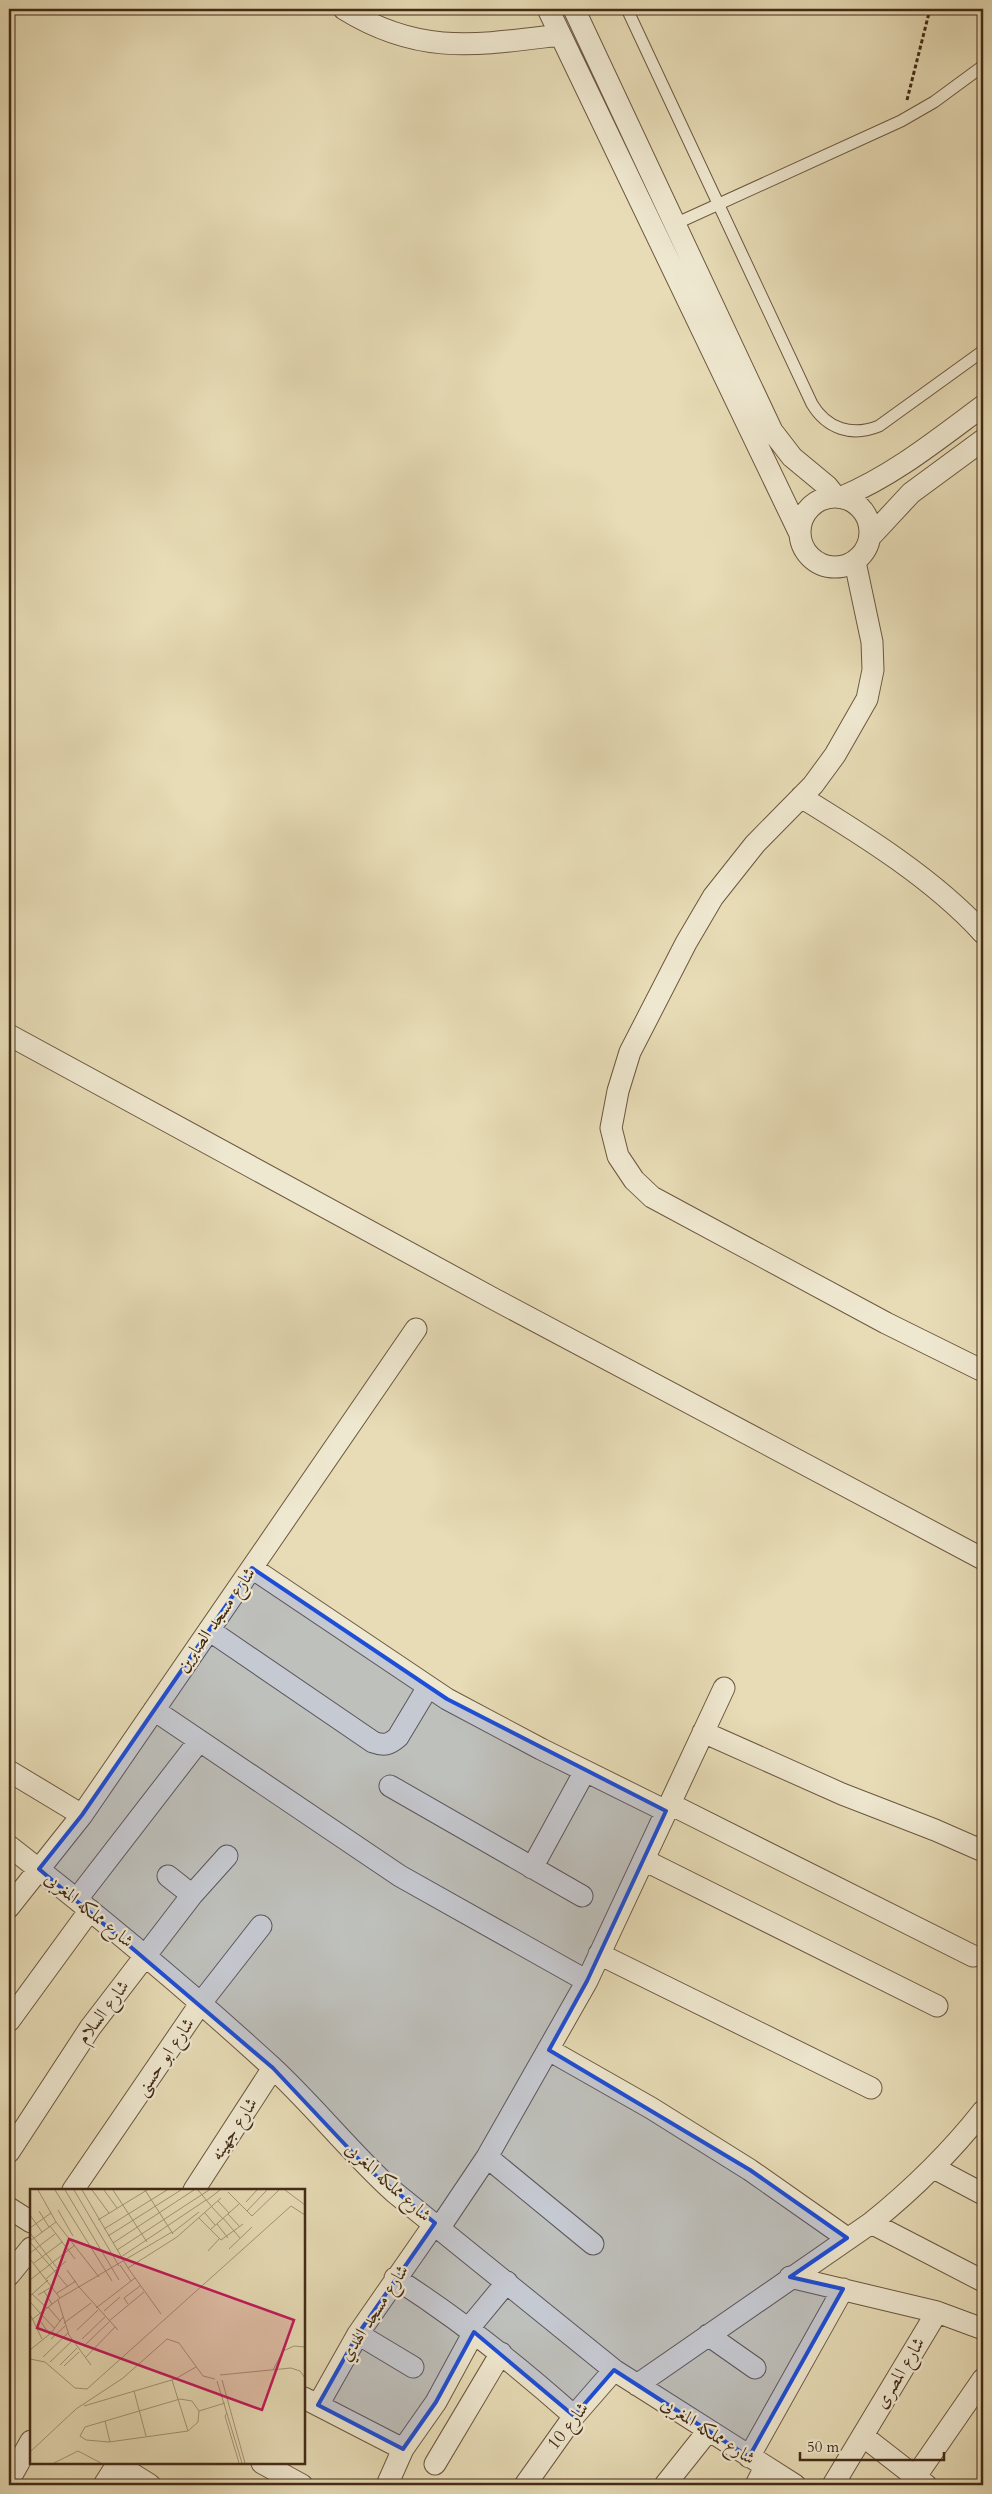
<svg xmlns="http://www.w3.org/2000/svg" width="992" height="2494" font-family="Cardo,Amiri,serif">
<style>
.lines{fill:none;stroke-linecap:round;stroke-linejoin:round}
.service-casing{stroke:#6c573f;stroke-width:13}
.minor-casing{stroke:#6c573f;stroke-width:23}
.path{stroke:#432b17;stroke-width:3;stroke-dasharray:4 2.5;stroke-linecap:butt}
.service{stroke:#efe8d0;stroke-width:11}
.minor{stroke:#efe8d0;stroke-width:21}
.marked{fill:#1d4ed8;fill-opacity:0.2;stroke:#1d4ed8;stroke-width:4;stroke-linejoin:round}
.labels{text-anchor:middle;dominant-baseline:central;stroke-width:4.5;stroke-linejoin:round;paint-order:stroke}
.street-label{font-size:18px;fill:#432b17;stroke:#efe8d0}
.inset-road{fill:none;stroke:#a59576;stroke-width:1}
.view{fill:#c2185b;fill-opacity:0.15;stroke:#c2185b;stroke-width:2.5}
.inset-edge{fill:none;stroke:#432b17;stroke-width:2.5}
</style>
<rect width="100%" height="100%" fill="#e7dcb6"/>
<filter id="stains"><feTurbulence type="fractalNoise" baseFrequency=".004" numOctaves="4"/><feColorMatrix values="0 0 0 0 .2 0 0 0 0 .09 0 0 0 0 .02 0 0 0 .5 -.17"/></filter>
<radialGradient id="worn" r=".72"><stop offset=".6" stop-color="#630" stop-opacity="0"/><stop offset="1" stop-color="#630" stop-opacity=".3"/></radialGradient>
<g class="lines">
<defs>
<path id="service" d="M627 9 812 404C827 429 852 437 879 426L983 351
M675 224 901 121 934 102 983 66"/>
<path id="minor" d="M344 9C420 56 477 45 560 35
M548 9 800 534
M574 9 772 431 792 457 827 486 835 496
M800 532a35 35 0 1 1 70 0a35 35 0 1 1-70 0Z
M842 497C894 475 937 440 983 406
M871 536 911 493 983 440
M855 562 872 642 873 670 867 699 835 755 813 785 755 844 713 897 686 943 630 1052 618 1091 611 1128 618 1156 634 1180 652 1197 886 1323 983 1371
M801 797C863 835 934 879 983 933
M9 1035 494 1299 983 1559
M252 1568 447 1699 541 1749 666 1811
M209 1630 373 1742C384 1746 389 1745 398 1737L428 1687
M154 1710 400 1876 587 1981
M703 1732 842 1794 935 1830 983 1851
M9 1771 82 1815
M390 1786 582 1896
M670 1804 973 1956
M9 1846C99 1916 188 1990 272 2067 315 2107 351 2153 394 2192L614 2370 795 2485
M644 1860 937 2006
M532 1868 585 1771
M168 1876 192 1895
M77 1899 199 1741
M9 1907 82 1815 416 1329
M599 1954 871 2088
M9 2021 90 1910
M549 2050 651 2108 750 2170 847 2238
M9 2152 90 2028 192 1895 227 1856
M487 2157 593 2244
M934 2168 983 2194
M73 2190 200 2004 261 1926
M194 2190 273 2068
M9 2208 31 2222
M871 2223 983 2281
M440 2227 487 2157 587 1981 724 1688
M9 2275 31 2248
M790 2277 937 2312 983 2329
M395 2278C459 2319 517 2365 574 2416
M469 2328 507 2282
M358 2334 413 2367
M708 2335 755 2368
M637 2385 871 2223C913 2189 950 2153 983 2111
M304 2398 403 2449
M318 2405 358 2334 435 2223
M863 2436 926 2485
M749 2457 843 2289
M115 2463 150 2485
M262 2463 302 2485
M435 2464 501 2353
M916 2476 983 2379
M9 2480 31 2441
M104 2485 118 2463
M387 2485 403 2449 436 2402 474 2332
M525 2485 574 2416 614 2370
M665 2485 708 2431
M756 2485 765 2467
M833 2485 937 2312"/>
</defs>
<use href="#service" class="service-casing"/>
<use href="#minor" class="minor-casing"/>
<path class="path" d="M907 100 930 9"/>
<use href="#service" class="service"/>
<use href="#minor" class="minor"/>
</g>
<path class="marked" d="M252 1568 447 1699 666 1811 587 1981 549 2050 750 2170 847 2238 790 2277 843 2289 749 2457 614 2370 574 2416 474 2332 436 2402 403 2449 318 2405 358 2334 435 2223 368 2169 273 2068 39 1869 82 1815Z"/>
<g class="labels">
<g class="street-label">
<text transform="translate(216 1620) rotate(-55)">شارع مسجد الصابرين</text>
<text transform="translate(89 1910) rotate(39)">شارع مملكه المغربى</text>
<text transform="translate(103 2012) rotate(-53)">شارع السلام</text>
<text transform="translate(165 2057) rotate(-56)">شارع ابو حسنى</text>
<text transform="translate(234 2129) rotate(-57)">شارع جهينه</text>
<text transform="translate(388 2182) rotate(42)">شارع مملكه المغربى</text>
<text transform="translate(374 2313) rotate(-57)">شارع مسجد الهدي</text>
<text transform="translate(900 2373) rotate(-59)">شارع المصرى</text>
<text transform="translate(568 2426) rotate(-52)">شارع 10</text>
<text transform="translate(708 2431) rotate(33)">شارع مملكه المغربى</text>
</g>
</g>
<g transform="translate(30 2189)">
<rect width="275" height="275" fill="#e7dcb6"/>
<path class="inset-road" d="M8 1 26 33 69 88M25 1 82 92M35 1 89 91M44 1 89 77M52 1 98 79 131 125M62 1 79 24M74 1 87 19M83 1 117 53M115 1 143 45M168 1 182 18M255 1 275 16M198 3 222 27 249 1M177 11 190 1M188 12 199 24M216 13 227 1M182 18 193 30M28 21 43 47M9 22 19 38M217 22 237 1M175 24 185 36M198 25 210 38M0 26 12 43M169 29 191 51 213 35M193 29 210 49M68 31 117 1M187 35 198 49M20 37 45 70M0 39 21 24M74 40 137 1M180 41 209 15M0 44 27 79M142 44 169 23M78 47 151 1M0 52 26 33M0 53 38 98M83 54 164 1M199 60 222 38M87 61 179 1M178 62 189 50M0 64 25 45M91 68 176 11M0 70 30 109M4 74 32 53M90 76 101 92M98 79 147 48 191 9M37 81 49 98M16 90 36 72M0 91 45 56M49 98 88 141M14 102 22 115M27 104 46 92M2 105 17 119M8 106 23 97M0 107 18 91M28 111 39 146 61 176M0 113 25 140M98 115 94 109 110 97M18 118 30 132M66 119 105 89M74 122 90 108M0 125 12 150M0 132 30 109 142 43M79 132 114 103M11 133 20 146M34 134 61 114M47 141 68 121M21 150 35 137M52 150 75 128M56 155 79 133M0 161 21 144 33 128M13 168 38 144M55 169 85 138M0 170 15 173 45 199 57 200 261 17 275 26M20 173 42 152M30 176 47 159M34 177 49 163M243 181 253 162 264 157 275 158M190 186 261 179 270 182 275 189M142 191 158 242M192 191 215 274M187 192 212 274M104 202 116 247M150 210 162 212 169 222 168 233 158 242 79 253 56 251 50 247 55 238ZM54 217 145 190 166 178M169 222 195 214M197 224 195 227 209 274M75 232 80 253M0 263 46 220 93 189 137 150 149 154 173 187 185 190M24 274 48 262 71 274"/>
<path class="view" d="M39 50 264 131 232 221 7 139Z"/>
<rect width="275" height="275" class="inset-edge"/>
</g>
<rect width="992" height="2494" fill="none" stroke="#e7dcb6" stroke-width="30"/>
<rect x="10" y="10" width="972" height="2474" fill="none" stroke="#432b17" stroke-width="2.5"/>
<rect x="15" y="15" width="962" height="2464" fill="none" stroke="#432b17"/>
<path d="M800 2452v8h144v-8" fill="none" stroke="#432b17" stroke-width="2.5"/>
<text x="807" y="2452" font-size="15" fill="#432b17" stroke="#efe8d0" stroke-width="4" paint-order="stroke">50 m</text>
<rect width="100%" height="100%" filter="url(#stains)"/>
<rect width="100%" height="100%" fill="url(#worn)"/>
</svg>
